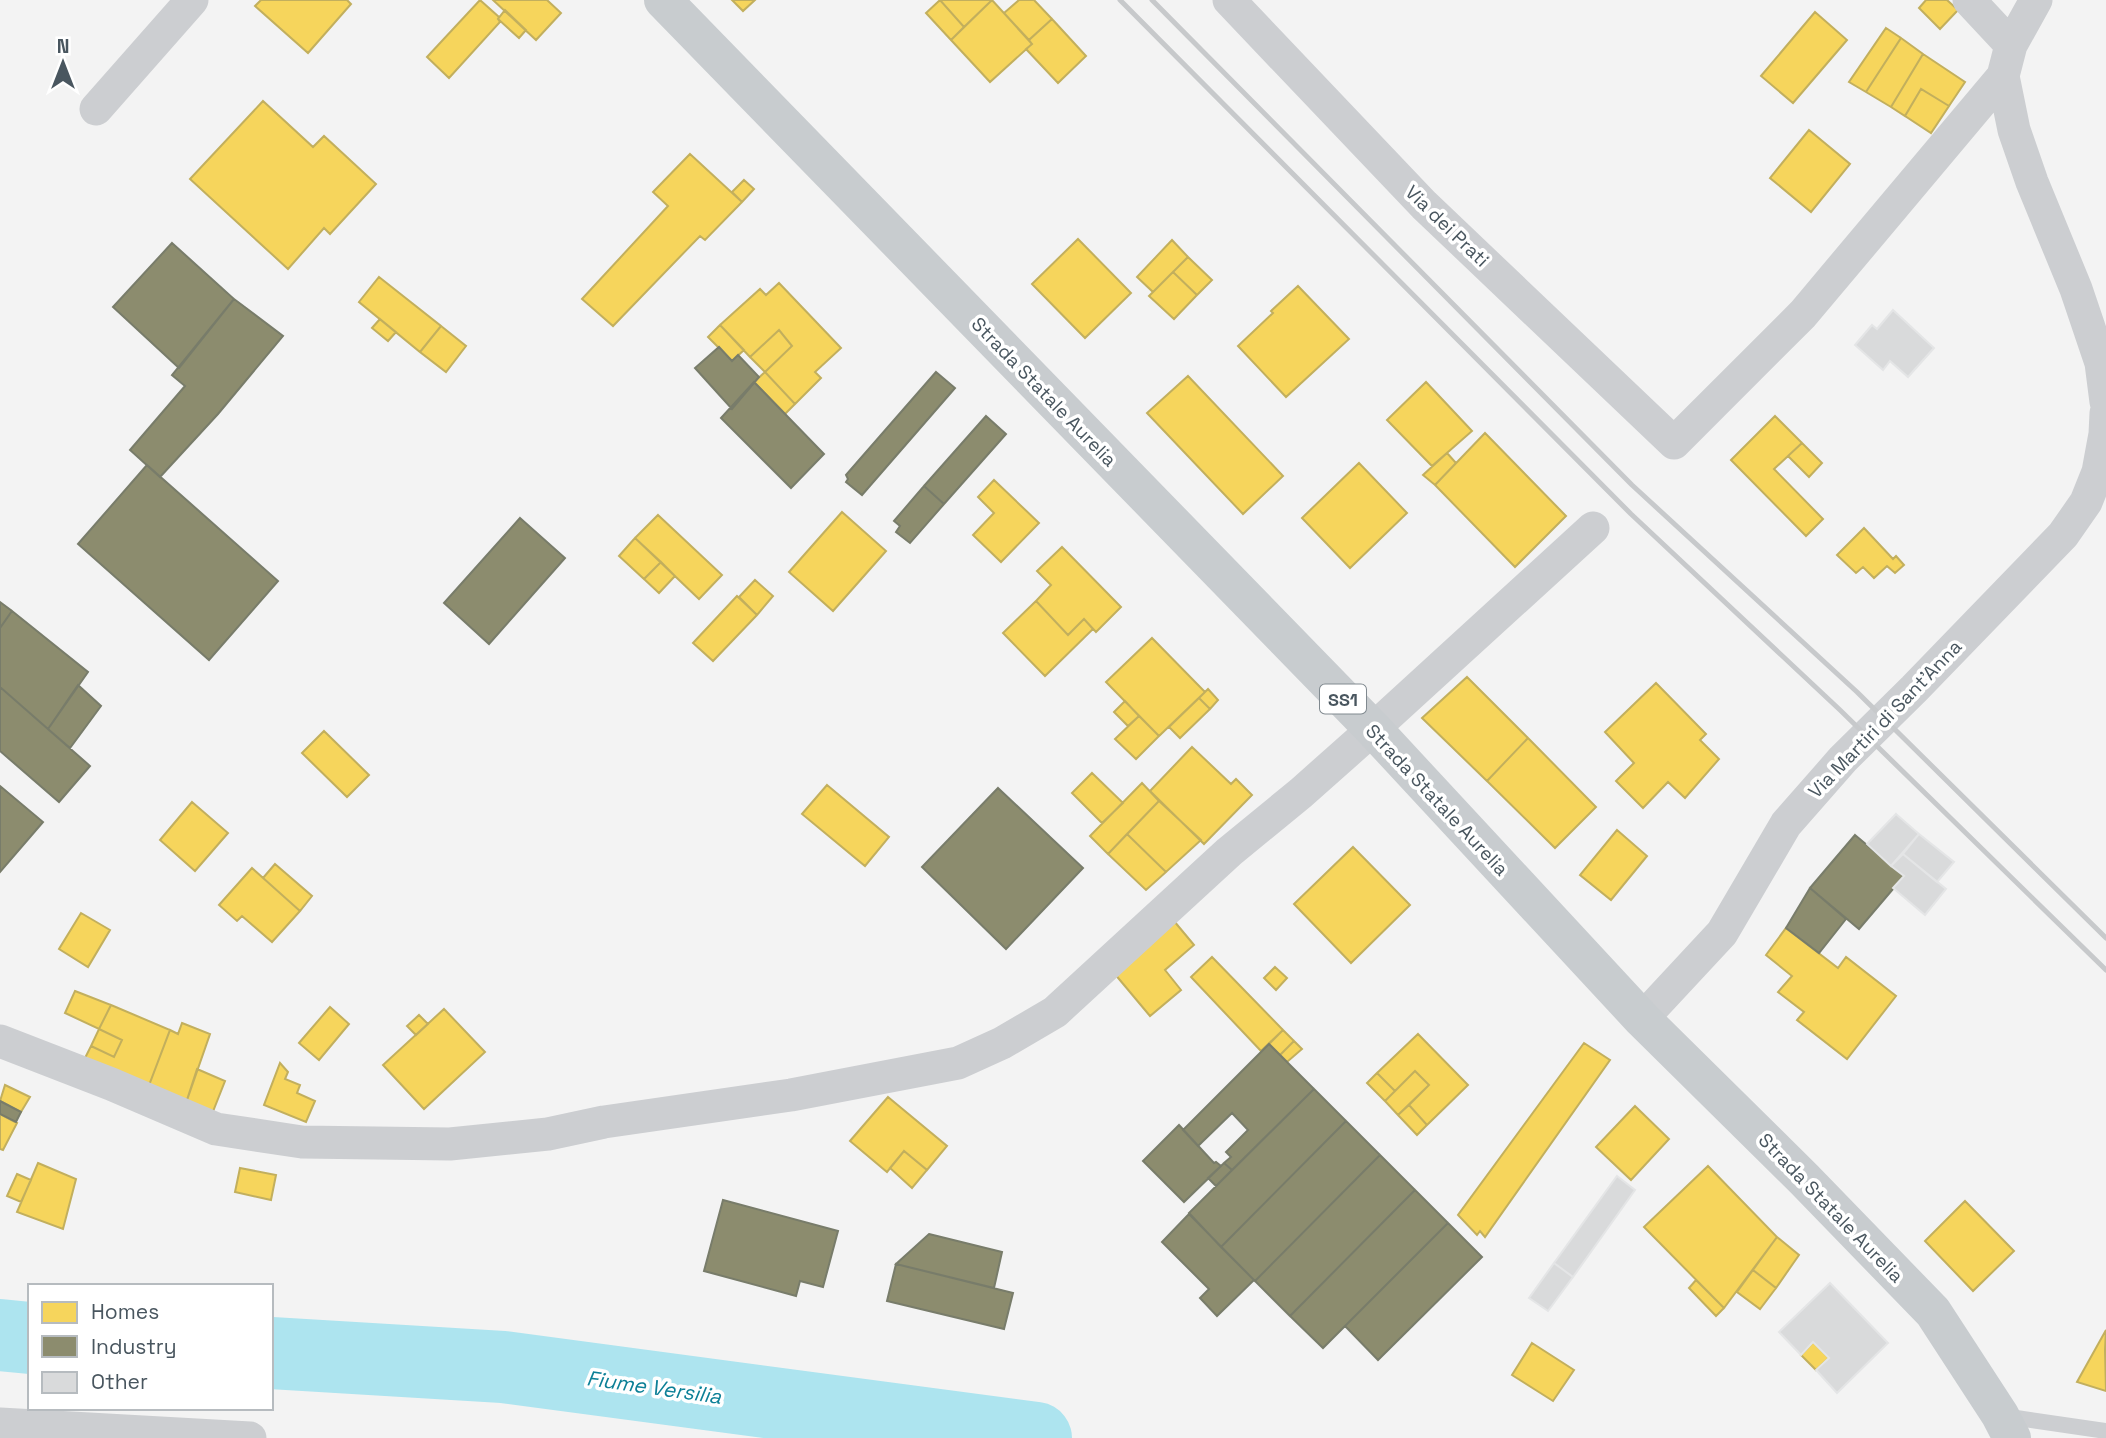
<svg xmlns="http://www.w3.org/2000/svg" width="2106" height="1438" font-family="'Space Grotesk',sans-serif">
<style>
.homes{fill:#f6d55c;stroke:#c2af5d;stroke-width:2}
.industry{fill:#8c8c6e;stroke:#787c6a;stroke-width:2}
.lines{fill:none;stroke-linecap:round;stroke-linejoin:round}
.river{stroke:#ade4ef;stroke-width:72}
.building{fill:#d9dadb;stroke:#e4e5e6;stroke-width:2}
.lane{stroke:#ccced1;stroke-width:16}
.street{stroke:#ccced1;stroke-width:33}
.primary{stroke:#c8cccf;stroke-width:38}
.rail{stroke:#c7c9cb;stroke-width:5}
.labels{text-anchor:middle;dominant-baseline:central;stroke-width:7;stroke-linejoin:round;paint-order:stroke}
.shield{fill:#fff;stroke:#80898f;stroke-width:2}
.shield-label{font-size:18px;font-weight:bold;fill:#49565f}
.street-label{font-size:19px;fill:#49565f;stroke:#fff}
.water-label{font-size:21px;font-style:italic;fill:#0d8097;stroke:#fff}
</style>
<rect width="100%" height="100%" fill="#f3f3f3"/>
<path class="homes" d="M261 0H347L351 4 308 53 255 6Z
M480 0 499 17 498 19 500 22 449 78 427 57Z
M493 0H547L561 13 536 40Z
M732 0H755L743 11Z
M940 0 964 27 951 40 926 13Z
M940 0H992L964 27Z
M992 0 1032 44 990 82 951 40Z
M1019 0H1034L1052 19 1029 40 1004 13Z
M1926 0H1947L1958 10 1940 29 1919 8Z
M505 10 526 30 519 38 498 19Z
M1815 12 1847 40 1793 103 1761 76Z
M1052 19 1086 56 1058 83 1026 49 1032 44 1029 40Z
M1886 28 1901 38 1866 92 1849 82Z
M1901 38 1923 54 1891 107 1866 92Z
M1923 54 1965 82 1949 106 1921 89 1905 116 1891 107Z
M1921 89 1949 106 1931 133 1905 116Z
M263 101 313 147 324 136 376 184 330 234 324 228 288 269 190 179Z
M1809 130 1850 164 1811 212 1770 178Z
M690 154 742 202 705 240 700 236 613 326 582 299 668 206 653 192Z
M744 180 754 189 742 202 732 192Z
M1078 239 1131 293 1085 338 1032 284Z
M1172 240 1188 257 1153 292 1137 277Z
M1188 257 1212 280 1197 295 1173 272Z
M1173 272 1197 295 1174 319 1149 296Z
M379 277 441 326 420 352 359 302Z
M779 283 841 348 815 372 821 378 795 404 765 372 792 346 779 330 750 357 720 325 760 289 766 295Z
M1298 286 1349 339 1286 397 1238 346 1273 313 1271 311Z
M380 319 396 332 388 341 372 328Z
M720 325 744 350 732 361 708 337Z
M441 326 466 346 446 372 420 352Z
M779 330 792 346 765 372 750 357Z
M765 372 795 404 785 414 754 382Z
M1188 376 1283 476 1243 514 1147 413Z
M1426 382 1472 431 1432 466 1387 420Z
M1775 416 1802 443 1774 469 1823 519 1806 536 1731 460Z
M1485 433 1566 516 1515 567 1435 485Z
M1802 443 1822 463 1809 477 1788 456Z
M1447 453 1456 463 1435 485 1423 475Z
M1359 463 1407 513 1350 568 1302 518Z
M994 480 1039 523 1001 562 973 535 994 513 978 497Z
M842 512 886 551 833 611 789 572Z
M658 515 722 575 699 599 635 538Z
M1864 528 1893 559 1896 556 1904 565 1895 573 1887 566 1874 578 1863 567 1856 573 1837 555Z
M635 538 661 562 644 579 619 556Z
M1062 547 1121 607 1096 632 1084 619 1068 635 1036 601 1051 585 1037 571Z
M661 562 675 576 659 593 644 579Z
M755 580 773 596 757 615 739 597Z
M737 596 757 615 713 661 693 643Z
M1036 601 1068 635 1084 619 1093 629 1045 676 1003 633Z
M1152 638 1205 692 1159 736 1106 682Z
M1467 677 1528 738 1487 781 1422 718Z
M1656 683 1706 734 1700 740 1719 759 1685 798 1668 782 1643 808 1616 781 1634 763 1605 732Z
M1208 689 1218 700 1210 709 1199 698Z
M1199 698 1210 709 1180 738 1169 727Z
M1125 701 1139 716 1128 726 1114 712Z
M1139 716 1159 736 1136 759 1115 739Z
M324 731 369 775 347 797 302 753Z
M1528 738 1596 807 1555 848 1487 781Z
M1192 747 1231 784 1236 779 1252 795 1204 844 1150 791Z
M1092 773 1123 803 1102 823 1072 793Z
M1142 783 1159 801 1108 854 1090 836Z
M827 785 889 837 865 866 802 814Z
M1159 801 1201 840 1166 872 1127 834Z
M192 802 228 833 195 871 160 840Z
M1617 830 1647 856 1611 900 1580 875Z
M1127 834 1166 872 1146 890 1108 854Z
M1353 847 1410 905 1351 963 1294 904Z
M275 864 312 896 300 911 263 878Z
M252 868 300 911 272 942 242 916 237 921 219 905Z
M81 913 110 930 88 967 59 949Z
M1174 921 1194 945 1165 970 1181 990 1150 1016 1114 973Z
M1786 928 1838 968 1846 957 1896 996 1847 1059 1797 1020 1804 1012 1778 992 1792 976 1766 955Z
M1212 957 1283 1030 1261 1051 1191 977Z
M1275 967 1287 978 1276 990 1264 978Z
M75 991 111 1005 99 1029 65 1013Z
M111 1005 170 1030 148 1088 83 1062 91 1046 114 1057 122 1040 99 1029Z
M330 1007 349 1024 319 1060 299 1043Z
M444 1009 485 1052 424 1109 383 1065Z
M419 1015 428 1024 416 1035 407 1026Z
M182 1023 210 1034 186 1103 148 1088 170 1030 178 1034Z
M99 1029 122 1040 114 1057 91 1046Z
M1283 1030 1294 1041 1280 1055 1269 1044Z
M1418 1034 1468 1085 1427 1125 1409 1105 1429 1085 1415 1071 1395 1091 1377 1073Z
M1294 1041 1302 1049 1287 1062 1280 1055Z
M1584 1043 1610 1060 1485 1237 1480 1231 1477 1235 1458 1215Z
M280 1063 288 1072 285 1079 300 1085 297 1093 315 1101 306 1122 264 1105Z
M197 1069 225 1081 212 1114 186 1103Z
M1415 1071 1429 1085 1398 1115 1385 1101Z
M1377 1073 1395 1091 1385 1101 1367 1083Z
M5 1085 30 1097 21 1112 0 1101Z
M888 1097 947 1146 927 1170 904 1151 887 1172 850 1141Z
M1409 1105 1427 1125 1417 1135 1398 1115Z
M1635 1106 1669 1139 1631 1180 1596 1147Z
M0 1114 17 1123 3 1150 0 1149Z
M904 1151 927 1170 912 1188 890 1168Z
M38 1163 76 1179 63 1229 17 1212Z
M1708 1166 1777 1237 1724 1308 1644 1227Z
M240 1168 276 1175 271 1200 235 1192Z
M17 1174 31 1180 21 1202 7 1196Z
M1965 1201 2014 1251 1973 1291 1925 1241Z
M1777 1237 1799 1255 1776 1288 1753 1270Z
M1753 1270 1776 1288 1760 1309 1737 1292Z
M1696 1280 1724 1308 1716 1316 1689 1288Z
M2106 1330 2105 1350 2106 1391 2077 1382Z
M1813 1342 1829 1358 1816 1370 1801 1355Z
M1532 1343 1574 1370 1553 1401 1512 1375Z"/>
<path class="industry" d="M172 243 234 299 179 368 113 307Z
M234 299 283 336 218 414 160 477 130 450 185 386 172 375Z
M719 347 732 361 738 355 759 377 732 409 695 368Z
M936 372 955 388 862 495 846 482 848 479 846 475Z
M754 382 824 454 791 488 721 418Z
M986 416 1006 434 944 504 924 486Z
M147 465 278 581 209 660 78 544Z
M924 486 944 504 910 543 896 532 900 526 894 521Z
M520 518 565 558 489 644 444 603Z
M0 602 12 611 0 628Z
M12 611 88 672 48 729 0 687V628Z
M78 685 101 706 70 748 48 729Z
M0 687 90 766 59 802 0 751Z
M0 786 43 822 0 872Z
M998 788 1083 868 1006 949 922 867Z
M1855 835 1904 876 1859 929 1810 888Z
M1810 888 1846 919 1819 953 1786 928Z
M1269 1044 1314 1089 1232 1170 1224 1163 1231 1157 1226 1152 1248 1130 1232 1113 1198 1146 1183 1130Z
M1314 1089 1346 1121 1221 1247 1189 1213Z
M0 1101 21 1112 16 1122 0 1114Z
M1346 1121 1380 1155 1255 1281 1221 1247Z
M1179 1125 1214 1163 1216 1162 1221 1166 1184 1202 1143 1161Z
M1380 1155 1415 1190 1290 1316 1255 1281Z
M1224 1163 1232 1170 1216 1186 1208 1178Z
M1415 1190 1448 1223 1323 1348 1290 1316Z
M723 1200 838 1231 823 1287 800 1281 796 1296 704 1271Z
M1189 1214 1254 1280 1217 1316 1200 1298 1209 1289 1162 1242Z
M1448 1223 1482 1257 1378 1360 1345 1326Z
M929 1234 1002 1252 994 1288 896 1264Z
M896 1264 1013 1293 1004 1329 887 1301Z"/>
<g class="lines">
<path class="river" d="M0 1335 30 1338
M271 1353 503 1367 1036 1438"/>
</g>
<path class="building" d="M1893 310 1934 348 1908 377 1890 361 1883 370 1855 345 1872 325 1877 329Z
M1896 814 1919 834 1891 866 1867 844Z
M1919 834 1954 862 1937 882 1903 854Z
M1903 854 1946 889 1925 915 1893 888 1904 876 1891 866Z
M1617 1176 1635 1190 1573 1277 1554 1263Z
M1554 1263 1573 1277 1548 1311 1529 1298Z
M1830 1283 1888 1343 1837 1393 1816 1370 1829 1358 1813 1342 1801 1355 1779 1332Z"/>
<g class="lines">
<path class="lane" d="M2003 1416 2106 1431"/>
<path class="street" d="M1229 0 1424 205 1674 443 1803 314 2003 76 2011 45 2036 0
M1969 0 2011 45
M2003 76 2014 130 2032 182 2076 289 2101 363 2106 402
M96 109 192 0
M1642 1019 1722 933 1786 824 1843 759 1914 689 2063 535 2086 502 2098 472 2105 434 2106 413
M0 1041 111 1084 216 1129 302 1142 450 1144 548 1134 604 1122 791 1095 958 1063 1002 1043 1055 1012 1229 852 1301 793 1373 729 1593 528
M0 1424 250 1438"/>
<path class="primary" d="M663 0 1373 729 1642 1019 1804 1179 1933 1312 2000 1415 2012 1438"/>
<path class="rail" d="M1120 0 1631 514 1840 710 2106 970
M1152 0 1632 485 1857 692 2106 938"/>
</g>
<g class="labels">
<rect class="shield" x="1320" y="684.5" width="46" height="29" rx="5"/>
<g class="shield-label">
<text x="1343" y="699">SS1</text>
</g>
<g class="street-label">
<text transform="translate(1447 226) rotate(44)">Via dei Prati</text>
<text transform="translate(1044 392) rotate(46)">Strada Statale Aurelia</text>
<text transform="translate(1885 719) rotate(-46)">Via Martiri di Sant'Anna</text>
<text transform="translate(1437 800) rotate(47)">Strada Statale Aurelia</text>
<text transform="translate(1831 1208) rotate(46)">Strada Statale Aurelia</text>
</g>
<g class="water-label">
<text transform="translate(654 1387) rotate(8)">Fiume Versilia</text>
</g>
</g>
<rect x="28" y="1284" width="245" height="126" fill="#ffffff" stroke="#b6bbbf" stroke-width="2"/>
<rect x="42" y="1302" width="35" height="21" fill="#f6d55c" stroke="#b6bbbf" stroke-width="2"/>
<text x="91" y="1319" font-size="21" fill="#49565f">Homes</text>
<rect x="42" y="1336" width="35" height="21" fill="#8c8c6e" stroke="#b6bbbf" stroke-width="2"/>
<text x="91" y="1354" font-size="21" fill="#49565f">Industry</text>
<rect x="42" y="1372" width="35" height="21" fill="#d9dadb" stroke="#b6bbbf" stroke-width="2"/>
<text x="91" y="1389" font-size="21" fill="#49565f">Other</text>
<g transform="translate(63 63)" stroke="#ffffff" stroke-width="5" paint-order="stroke">
<path d="M0-5L12 26L0 18L-12 26Z" fill="#49565f"/>
<text y="-10" font-size="19" font-weight="bold" text-anchor="middle" fill="#49565f">N</text>
</g>
</svg>
